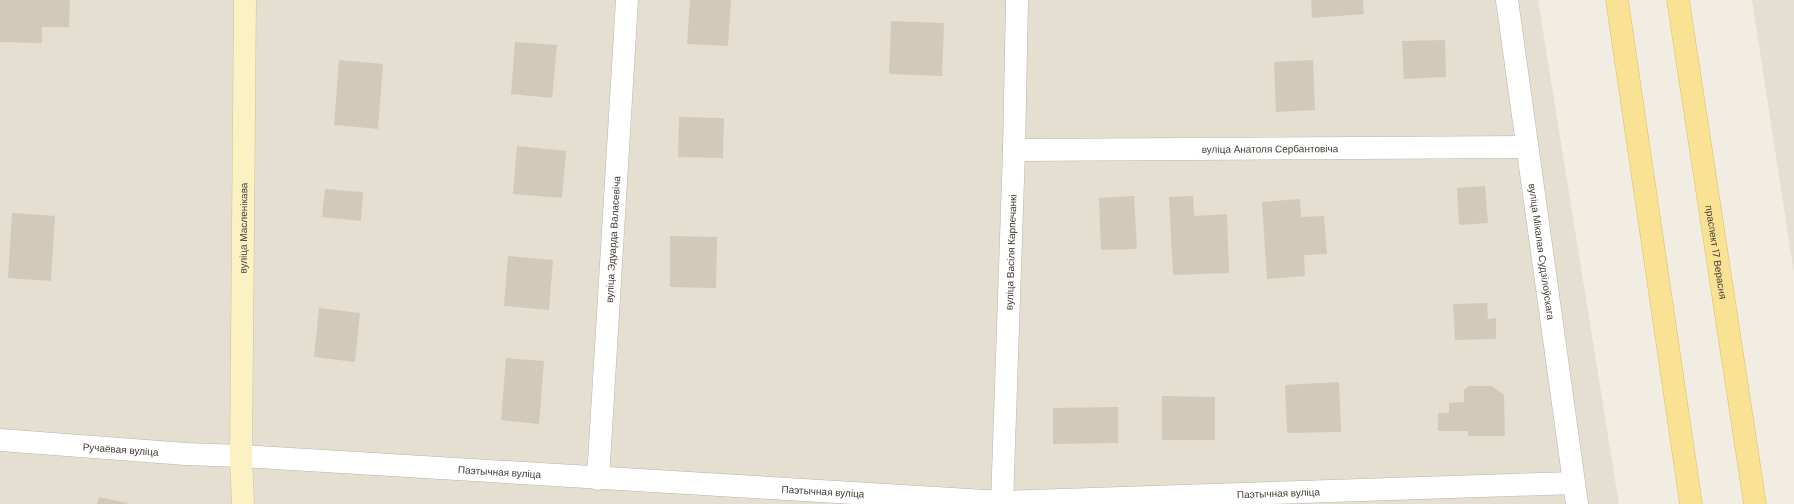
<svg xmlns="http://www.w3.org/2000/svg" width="1794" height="504" font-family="'DM Sans',sans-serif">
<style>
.residential{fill:#e4dfd1}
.building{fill:#d2c9b9}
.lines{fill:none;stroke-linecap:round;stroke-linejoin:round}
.minor-casing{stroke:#bcb5a6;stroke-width:23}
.tertiary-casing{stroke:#bcb5a6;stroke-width:23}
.secondary-casing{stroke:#cfc295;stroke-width:23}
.primary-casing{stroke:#ddbf65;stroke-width:23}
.minor{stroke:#fff;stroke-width:22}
.tertiary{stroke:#fff;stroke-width:22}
.secondary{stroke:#fcf1c2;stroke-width:22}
.primary{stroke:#f9e293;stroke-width:22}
.labels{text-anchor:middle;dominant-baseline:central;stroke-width:3;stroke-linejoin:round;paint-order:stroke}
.street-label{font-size:10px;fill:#423d34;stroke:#fff}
</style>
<rect width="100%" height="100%" fill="#f1ede3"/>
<path class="residential" d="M0 0H1538L1619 504H0Z
M1752 0H1794V274Z"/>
<path class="building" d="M0 0H70L69 27H42V43L0 42Z
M690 0H731L728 46 687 44Z
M1311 0H1363L1364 14 1312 18Z
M891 21 944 23 942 76 889 74Z
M1445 40 1446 77 1404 79 1402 41Z
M515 42 557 45 552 98 511 94Z
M339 60 383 64 378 129 334 125Z
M1313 60 1315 110 1276 112 1274 62Z
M679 117 724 118 723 158 678 157Z
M517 146 566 151 562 198 513 194Z
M1485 186 1488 223 1459 225 1457 188Z
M325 189 363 192 361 221 322 217Z
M1134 196 1137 249 1101 250 1099 198Z
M1193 196 1194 216 1227 214 1229 273 1173 275 1169 197Z
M1300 199 1301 217 1324 216 1327 254 1304 255 1305 276 1267 279 1262 202Z
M12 213 55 216 51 281 8 278Z
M670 236 717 237 716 288 670 287Z
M508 256 553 260 549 310 504 306Z
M1487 303 1488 319 1496 318V339L1455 340 1453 304Z
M319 308 360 313 355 362 314 357Z
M506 358 544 361 539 424 501 420Z
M1339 382 1341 432 1287 433 1285 385Z
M1469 386H1492L1504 395 1505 436H1468V431H1438V413H1449V403L1464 402V390Z
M1162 396 1215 397V440H1162Z
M1118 407V443L1053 444V408Z
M99 497 127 503V504H97Z"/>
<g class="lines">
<defs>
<g id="minor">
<path id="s1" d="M1507 0 1577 504"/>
<path id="s2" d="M1014 150 1527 147"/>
<path id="s3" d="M241 456 1002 502 1573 483"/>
<path id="s4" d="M598 479 627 0"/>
<path id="s5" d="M1002 504 1014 150 1017 0"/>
</g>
<g id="tertiary">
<path id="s6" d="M0 440 186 454 241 456"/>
</g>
<g id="secondary">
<path id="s7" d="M243 504 241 456 245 0"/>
</g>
<g id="primary">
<path d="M1617 0 1691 504"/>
<path id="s8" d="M1678 0 1755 504"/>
</g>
</defs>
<use href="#minor" class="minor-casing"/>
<use href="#tertiary" class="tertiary-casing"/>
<use href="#secondary" class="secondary-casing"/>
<use href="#primary" class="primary-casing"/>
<use href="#minor" class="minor"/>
<use href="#tertiary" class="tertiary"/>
<use href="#secondary" class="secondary"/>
<use href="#primary" class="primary"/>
</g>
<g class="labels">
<g class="street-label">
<text stroke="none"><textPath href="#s2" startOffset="256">вуліца Анатоля Сербантовіча</textPath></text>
<text stroke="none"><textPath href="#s7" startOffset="276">вуліца Масленікава</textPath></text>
<text stroke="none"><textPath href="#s4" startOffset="240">вуліца Эдуарда Валасевіча</textPath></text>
<text stroke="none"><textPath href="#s5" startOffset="252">вуліца Васіля Карпечанкі</textPath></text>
<text stroke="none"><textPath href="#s1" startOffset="254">вуліца Мікалая Судзілоўскага</textPath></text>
<text stroke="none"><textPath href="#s8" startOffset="255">праспект 17 Верасня</textPath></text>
<text stroke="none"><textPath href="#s6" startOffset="121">Ручаёвая вуліца</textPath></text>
<text stroke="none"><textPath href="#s3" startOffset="259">Паэтычная вуліца</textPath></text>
<text stroke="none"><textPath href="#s3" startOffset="583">Паэтычная вуліца</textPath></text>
<text stroke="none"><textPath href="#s3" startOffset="1039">Паэтычная вуліца</textPath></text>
</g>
</g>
</svg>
